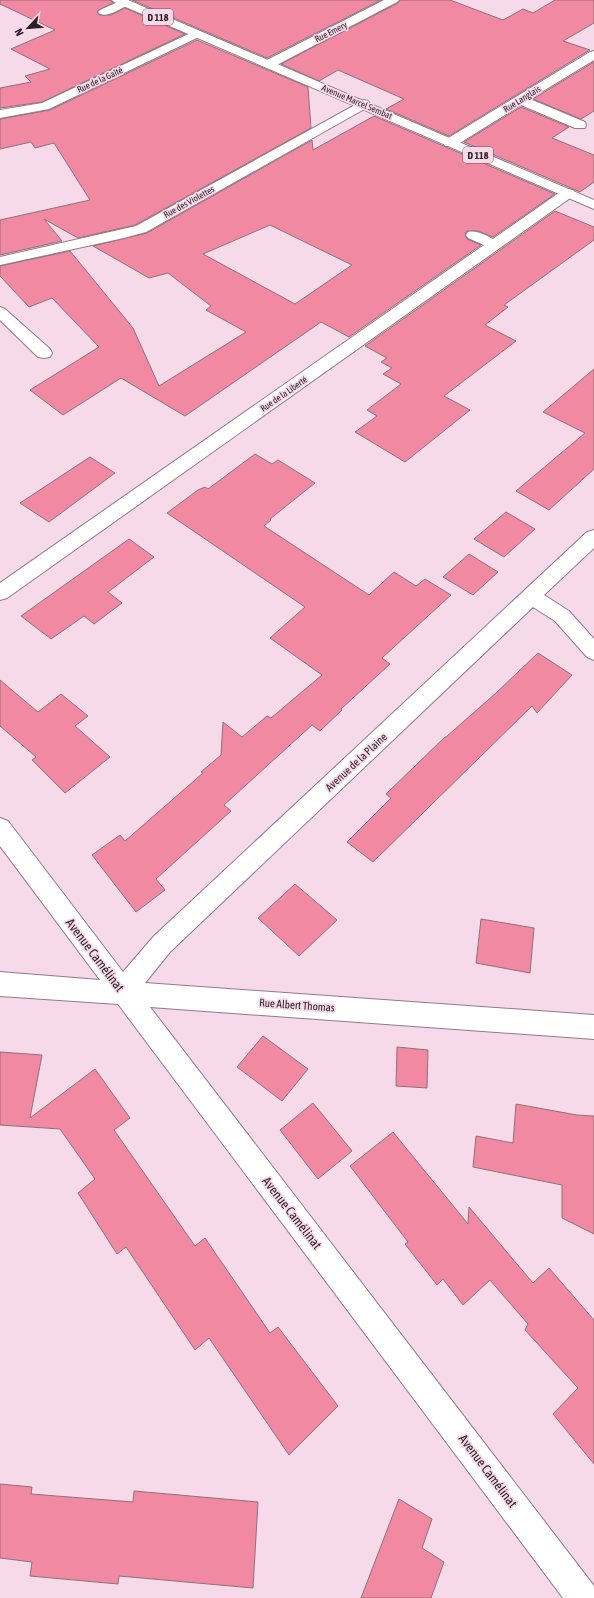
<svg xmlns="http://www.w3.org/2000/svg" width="594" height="1598" font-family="'Asap Condensed',sans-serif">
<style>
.building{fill:#f289a2;stroke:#8e7177;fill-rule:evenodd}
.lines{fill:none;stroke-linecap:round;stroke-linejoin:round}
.minor-casing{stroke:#937987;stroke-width:2}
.major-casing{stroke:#937987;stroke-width:2}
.minor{fill:#fff;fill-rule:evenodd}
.major{fill:#fff;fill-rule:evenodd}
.labels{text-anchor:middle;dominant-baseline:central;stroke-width:3.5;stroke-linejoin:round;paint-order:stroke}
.far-street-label{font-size:9px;fill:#291f25;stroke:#f7daea}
.shield{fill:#f7daea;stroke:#675760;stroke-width:1}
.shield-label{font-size:10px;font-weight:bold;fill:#291f25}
.street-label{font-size:11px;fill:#291f25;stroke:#f7daea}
.near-street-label{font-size:13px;fill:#291f25;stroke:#f7daea}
</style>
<rect width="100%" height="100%" fill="#f7daea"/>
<path class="building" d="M0 0H110L113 3 97 11 99 15H111L125 8 185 34 42 102 0 108V88L31 82 25 76 50 69 11 49 55 30 0 4Z
M132 0H381L267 58Z
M400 0H450L503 20 523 9 533 13 555 0H594V23L563 41 590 50 449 136 386 109 404 99 338 70 319 81 281 64 398 3Z
M197 40 308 87 311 128 135 225 78 238 44 219 62 241 0 255V220L90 200 54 143 35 148 31 142 0 149V119L50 110Z
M594 62V111L581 119 533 99Z
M521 107 569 127 552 138 594 155V182L580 192 464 142Z
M374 116 555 194 493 237 478 231H467L465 234 467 239 481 245 349 337 321 322 185 416 121 378 63 415 30 390 99 347 52 298 29 307 0 276V266L70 251 133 328 159 386 246 332 206 310 211 306 168 273 149 278 93 246 147 233 312 140 313 150ZM270 225 352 265 295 304 203 254Z
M555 211 594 227V240L504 305 508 307 485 325 516 341 444 396 470 410 405 462 355 432 377 416 367 410 401 384 383 374 392 368 381 362 387 358 365 346Z
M594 369V469L549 510 516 491 585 433 543 412Z
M255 454 272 464 278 460 315 483 270 519 271 520 264 526 369 595 394 572 416 586 425 579 451 595 382 658 390 664 341 709 342 710 320 731 312 725 224 805 231 811 156 879 165 890 136 912 92 855 120 835 125 841 203 773 201 772 221 755 223 722 242 737 267 716 271 718 322 675 270 638 305 607 167 513 198 490 205 487 208 489Z
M90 457 115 473 49 522 20 503Z
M506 512 535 529 504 557 474 539Z
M129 539 154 557 108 592 122 603 94 624 84 616 51 639 21 616Z
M469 554 498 572 473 595 443 577Z
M538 653 572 675 537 713 532 706 373 862 347 842 391 798 386 794 445 737H446L496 693Z
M0 680 38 712 61 694 88 716 75 726 110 757 65 793 32 760 36 757 0 726Z
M295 884 337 920 299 956 258 918Z
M481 919 534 928 530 973 476 963Z
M263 1036 308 1069 282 1101 237 1067Z
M397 1047 428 1050 427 1088 396 1086Z
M0 1052 42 1055 30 1118 95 1069 130 1118 114 1130 195 1246 205 1238 270 1333 278 1327 338 1406 289 1455 209 1338 195 1350 126 1247 117 1254 78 1193 95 1179 60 1129 0 1125Z
M313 1103 352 1151 318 1179 280 1130Z
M516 1104 577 1115 594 1116V1234L562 1218V1185L473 1167 476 1136 513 1143Z
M393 1132 468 1224 469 1207 533 1283 549 1268 594 1320V1464L553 1414 578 1388 525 1330 528 1324 490 1280 463 1305 443 1279 437 1285 405 1244 408 1242 350 1166Z
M0 1484 32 1487 31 1494 133 1502 134 1491 258 1502 253 1588 119 1576 118 1584 30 1576 32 1562 0 1558Z
M399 1499 432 1519 422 1548 444 1562 431 1598H361Z"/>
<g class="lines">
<defs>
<path id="minor" d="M384 0H399L397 2 273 67H265L263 64 265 61Z
M120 1H128L130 3 128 5C120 9 109 17 100 14L98 12 100 10Z
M197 30 201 32 203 34 201 36 49 109 0 118V110L42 103Z
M594 51V60L530 99 585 122 586 125 585 128H575L521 105 455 146H445L443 143 445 140 590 52Z
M364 100 368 101 370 104 368 107 146 232 124 238 0 265V257L136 226Z
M568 189 573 190 575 193 573 196 7 598 0 600V583L484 245 468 238 466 235 468 232C477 230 485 235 493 239L563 190Z
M0 307 5 309 50 349 52 353 50 357 44 358 38 357 0 320Z
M594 530V548L544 595 569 611 594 639V660L587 657 555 621 533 607 170 952 145 983 594 1015V1039L150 1007 594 1586V1598H563L118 1004 0 996V972L100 980 0 846V818L8 821 123 972 154 936 587 532Z"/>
<path id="major" d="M112 0H128L594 200V209L114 2Z"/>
</defs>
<use href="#minor" class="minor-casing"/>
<use href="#major" class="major-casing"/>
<use href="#minor" class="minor"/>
<use href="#major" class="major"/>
</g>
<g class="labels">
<g class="far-street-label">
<text transform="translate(331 32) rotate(-27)">Rue Emery</text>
<text transform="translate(100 80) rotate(-25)">Rue de la Gaîté</text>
<text transform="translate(522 99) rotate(-32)">Rue Langlais</text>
<text transform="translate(357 102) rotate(23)">Avenue Marcel Sembat</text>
<text transform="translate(189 202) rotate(-29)">Rue des Violettes</text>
<text transform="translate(284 394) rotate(-35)">Rue de la Liberté</text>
</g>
<g class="shield">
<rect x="143" y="9" width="30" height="16" rx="3"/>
<rect x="463" y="147" width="30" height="16" rx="3"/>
</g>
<g class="shield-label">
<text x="158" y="17">D 118</text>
<text x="478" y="155">D 118</text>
</g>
<g class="street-label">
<text transform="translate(356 762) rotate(-43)">Avenue de la Plaine</text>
<text transform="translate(297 1005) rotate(4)">Rue Albert Thomas</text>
</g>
<g class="near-street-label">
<text transform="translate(95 955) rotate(53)">Avenue Camélinat</text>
<text transform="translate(292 1213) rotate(52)">Avenue Camélinat</text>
<text transform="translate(488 1471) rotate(53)">Avenue Camélinat</text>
</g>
</g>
<g transform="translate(28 28) rotate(244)" stroke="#f7daea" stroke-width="3" paint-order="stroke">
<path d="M0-3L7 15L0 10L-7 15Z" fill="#291f25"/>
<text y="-6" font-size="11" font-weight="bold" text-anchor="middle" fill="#291f25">N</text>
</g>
</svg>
